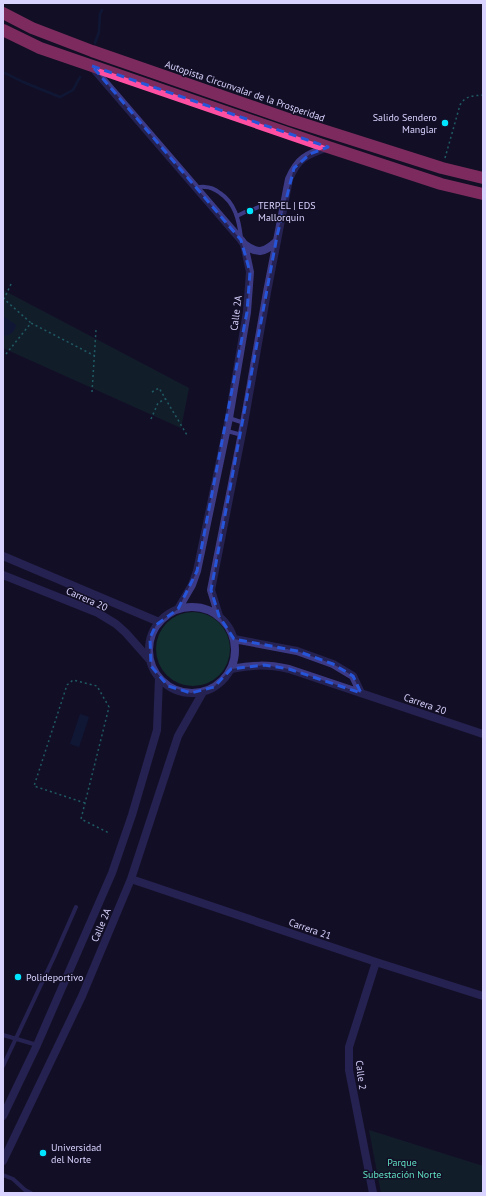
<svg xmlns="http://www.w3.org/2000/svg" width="486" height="1196" font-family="'PT Sans',sans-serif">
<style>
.green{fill:#12302f}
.water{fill:#0c2248}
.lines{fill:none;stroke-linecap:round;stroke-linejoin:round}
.stream{stroke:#0c2248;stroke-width:2.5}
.path{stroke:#2fb8b0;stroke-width:1.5;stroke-dasharray:2 3;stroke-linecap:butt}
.lane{stroke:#3d3a85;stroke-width:4}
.street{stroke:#3d3a85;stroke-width:8}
.highway{stroke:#ff4fa3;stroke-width:12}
.marked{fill:none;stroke:#2655da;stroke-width:3;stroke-dasharray:8 5;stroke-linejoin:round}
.poi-dot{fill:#00e5ff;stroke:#130f26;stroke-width:1.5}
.labels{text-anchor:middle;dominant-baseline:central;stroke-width:3;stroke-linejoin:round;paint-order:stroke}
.street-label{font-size:10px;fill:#d9d4ff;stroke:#130f26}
.poi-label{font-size:10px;fill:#d9d4ff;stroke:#130f26;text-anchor:start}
.park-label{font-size:10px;fill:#5fe0c0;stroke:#130f26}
</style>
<rect width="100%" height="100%" fill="#130f26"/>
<path class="green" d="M3 290 189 388 181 428 3 348Z
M156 649a37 37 0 1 1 74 0a37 37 0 1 1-74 0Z
M369 1130 483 1166V1193H381Z"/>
<path class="water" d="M3 316 16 325C15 332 10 336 3 336Z
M80 714 89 717 79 747 70 744Z"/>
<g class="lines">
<path class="stream" d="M95 43 99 32 100 14 102 10
M3 72 23 82 60 97 73 90 80 77"/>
<path class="path" d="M445 158 460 105C466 95 473 96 483 95
M11 284 4 299 31 323
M6 354 31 323 95 356
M92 392 96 330
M152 392 159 388 187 435
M151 419 158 403 165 399
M85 803 34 786 67 685 73 680 97 686 109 707 81 819 109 833"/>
<path class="lane" d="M196 188C199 187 202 186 205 187 210 187 216 190 220 193 235 203 239 220 241 238
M254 209 261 206
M237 216 245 212
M229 418 244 423
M227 431 242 435
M3 1035 37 1045
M3 1066 54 957 76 907
M3 1175 13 1179 25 1190 31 1193"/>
<path class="street" d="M92 67 241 240 244 244 250 272 247 312 229 418 197 571 192 585 178 609
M244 244C258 255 265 252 277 241
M3 556 159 622
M3 575 98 613 116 624 126 633 149 659
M149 650a43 43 0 1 1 86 0a43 43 0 1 1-86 0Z
M219 616 211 590 244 423 267 292 289 179C298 158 306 155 328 147
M234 639 297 651 333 664 353 676 361 693
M231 669C255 665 265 664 289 669L483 734
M131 879 376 962 483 996
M3 1116 37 1045 112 873 132 815 157 730 159 678
M3 1161 82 996 131 879 178 736 203 692
M373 1193 349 1070V1047L376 962"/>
<path class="highway" d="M3 13 32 28 92 51 291 120 442 168 483 178
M3 30 40 48 328 147 441 184 483 194"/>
</g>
<path d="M0 0H486V1196H0ZM92 66 328 147 310 154 294 168 277 236 211 590 219 616 234 639 297 651 333 664 353 676 361 693 289 669 264 665 231 669 214 687 191 693 168 686 151 666 150 638 156 625 178 609 197 571 247 312 250 272 241 240Z" fill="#130f26" fill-opacity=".55" fill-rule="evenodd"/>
<path class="marked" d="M92 66 328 147 310 154 294 168 277 236 211 590 219 616 234 639 297 651 333 664 353 676 361 693 289 669 264 665 231 669 214 687 191 693 168 686 151 666 150 638 156 625 178 609 197 571 247 312 250 272 241 240Z"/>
<g class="poi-dot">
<circle cx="445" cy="123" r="4"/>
<circle cx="250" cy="211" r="4"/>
<circle cx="18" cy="977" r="4"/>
<circle cx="43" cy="1153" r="4"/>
</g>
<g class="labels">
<g class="street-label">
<text transform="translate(245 91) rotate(19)">Autopista Circunvalar de la Prosperidad</text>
<text transform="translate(236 313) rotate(-83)">Calle 2A</text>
<text transform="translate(87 599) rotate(24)">Carrera 20</text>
<text transform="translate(425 704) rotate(19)">Carrera 20</text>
<text transform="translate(101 925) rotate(-67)">Calle 2A</text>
<text transform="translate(310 929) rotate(19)">Carrera 21</text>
<text transform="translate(361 1075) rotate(83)">Calle 2</text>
</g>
<g class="poi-label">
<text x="437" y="117" text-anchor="end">Salido Sendero<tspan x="437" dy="12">Manglar</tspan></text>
<text x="258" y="205">TERPEL | EDS<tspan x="258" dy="12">Mallorquin</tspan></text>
<text x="26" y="977">Polideportivo</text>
<text x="51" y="1147">Universidad<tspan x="51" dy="12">del Norte</tspan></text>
</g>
<g class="park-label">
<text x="402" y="1162">Parque<tspan x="402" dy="12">Subestación Norte</tspan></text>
</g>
</g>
<rect width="486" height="1196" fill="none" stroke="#d9d4ff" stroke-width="8"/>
</svg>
